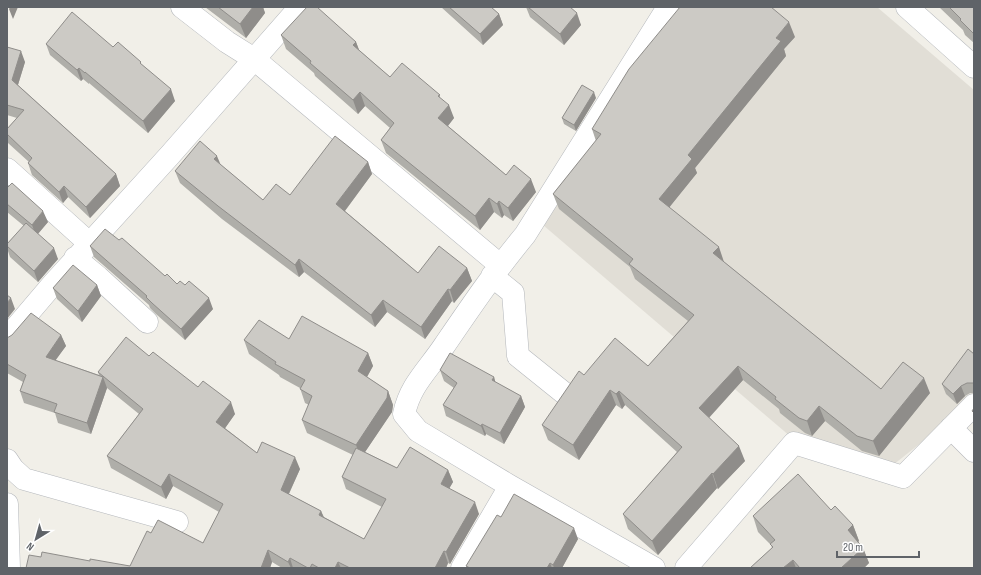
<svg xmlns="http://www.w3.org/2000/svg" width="981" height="575" font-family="'Sofia Sans Condensed',sans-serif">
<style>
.education{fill:#e1ded6}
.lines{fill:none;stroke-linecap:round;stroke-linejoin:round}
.street-casing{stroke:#b5b8bc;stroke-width:23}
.street{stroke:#fff;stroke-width:22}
.wall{fill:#afaea9}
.shaded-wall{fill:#8f8d8a}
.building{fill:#cccac5;stroke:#8f8d8a}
</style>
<rect width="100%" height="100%" fill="#f1efe8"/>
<path class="education" d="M678 7H877L974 90V393L937 430 893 465 791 437 543 225Z"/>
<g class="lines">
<defs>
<path id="street" d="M182 7 227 42 254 59 500 265
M907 7 974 67
M7 169 89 243
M75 258 98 277 147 322
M492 276 513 293 518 356 564 393
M7 338 53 284 170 155 300 7
M951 428 974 451
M7 460 13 469 24 479 177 522
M7 504 9 568
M462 568 510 486
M654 568 510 486 418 431 404 414C410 385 428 370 444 346 470 308 495 271 525 235L668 7
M686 568 794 443 903 477 974 405"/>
</defs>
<use href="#street" class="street-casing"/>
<use href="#street" class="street"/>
</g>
<path class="wall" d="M205 7H263L265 13 246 38Z
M441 7H491L499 14 503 25 483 45Z
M526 7H570L581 25 564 45 530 17Z
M939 7H974V43L965 35 963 30Z
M281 35 356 42 359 50 390 77 440 95V98L454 118 448 126 506 175 536 192 513 221 504 215 502 218 494 212 480 230 386 153 381 140 390 128 365 106 358 114 315 76 314 73 286 49Z
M795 37 784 49 786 56 695 168 697 173 669 207 724 262 881 389 930 393 879 456 862 451 825 421 812 436 805 433 780 413 779 409 743 380 709 418 745 461 718 489 717 488 658 555 628 529 623 514 677 452 625 405 622 409 616 405 579 460 548 440 542 425 584 375 648 366 688 321 635 279 630 267 559 209 553 194 596 141 592 129Z
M46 44 113 47 143 66 175 101 148 133 89 83V84L83 79 81 81 50 55Z
M7 47 25 62 18 85 116 174 120 186 90 218 68 197 63 203 32 175 28 163 29 162 8 143 7 139V129L17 118 7 115Z
M596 98 576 131 564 124 562 118Z
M368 162 372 174 345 211 418 273 467 268 472 281 454 303 452 301 425 339 387 312 375 327 304 272 299 277 222 219 180 183 175 171 221 165 263 200 290 195Z
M7 188 48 222 38 234 58 259 38 282 10 257 7 248V244L24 226 7 212Z
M119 240 165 276 177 284 213 309 185 340 156 314 150 308 149 305 94 257 90 246Z
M97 285 101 296 82 322 57 299 53 288Z
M61 335 66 346 55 360 99 375 98 372 149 356 198 387 235 414 225 428 257 453 300 469 289 494 321 511 324 517 364 539 382 507 346 489 342 477 353 455 307 433 302 420 309 405 305 403 300 388 280 377 279 375 249 354 244 340 289 339 368 353 373 366 367 377 388 391 393 405 392 412 365 452 397 468 448 470 453 482 449 488 479 514 450 564 448 563 446 568H282L272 562 270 568H26L41 557 90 561 130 566 151 533 203 543 219 512 173 486 166 499 111 468 107 456 139 414 107 388 91 434 58 423 55 413 24 403 20 391 23 382 7 373V338Z
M974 354V393H970L965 396 957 404 946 394 942 384Z
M440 370 494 377 495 382 521 396 525 407 504 444 486 434 485 436 446 416 443 405 454 388 444 381Z
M831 510 853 525 859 541 858 542 863 548 869 563 864 568H750L772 548 771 545 758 532 753 516Z
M501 517 578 539 562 568H467L466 566Z"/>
<path class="shaded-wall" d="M10 7H18L13 19 9 9Z
M253 7H263L265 13 246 38 240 24Z
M577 13 581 25 564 45 560 34Z
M499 14 503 25 483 45 480 34Z
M789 22 795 37 784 49 786 56 695 168 697 173 664 214 659 199 688 155 776 38Z
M356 42 361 55 353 45Z
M21 51 25 62 16 91 12 80Z
M79 68 83 79 81 81 77 70Z
M171 89 175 101 148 133 143 121Z
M360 92 365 106 358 114 353 100Z
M594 92 596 98 576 131 574 125Z
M449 105 454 118 443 132 438 118Z
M217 156 222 168 214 159Z
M368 162 372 174 341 216 336 204Z
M116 174 120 186 90 218 86 207Z
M531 179 536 192 513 221 508 208Z
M64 186 68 197 63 203 59 192Z
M489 198 494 212 480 230 475 216Z
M499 201 504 215 502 218 497 204Z
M43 211 48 222 36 236 32 225Z
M719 247 724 262 713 253Z
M54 248 58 259 38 282 34 271Z
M299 259 304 272 299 277 295 265Z
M467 268 472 281 454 303 450 290Z
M97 285 101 296 82 322 78 311Z
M448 289 452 301 425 339 421 327Z
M11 298 15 309 7 319V303Z
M209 298 213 309 185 340 181 329Z
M383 300 387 312 375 327 371 315Z
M61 335 66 346 50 368 46 357Z
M368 353 373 366 363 384 358 371Z
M738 366 743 380 704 423 699 408Z
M103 377 107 388 91 434 87 423Z
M494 377 497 388 492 380Z
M924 378 930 393 879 456 873 441Z
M961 386 965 396 957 404 953 394Z
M610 390 616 405 579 460 573 445Z
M388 391 393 405 392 412 361 458 356 445Z
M619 391 625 405 622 409 616 394Z
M521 396 525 407 504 444 500 433Z
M231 402 235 414 221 434 216 422Z
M819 406 825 421 812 436 807 421Z
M482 424 486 434 485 436 481 426Z
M739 446 745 461 718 489 713 474Z
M295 457 300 469 285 502 281 490Z
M448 470 453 482 445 496 441 484Z
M712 473 717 488 658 555 652 541Z
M169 474 173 486 166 499 161 487Z
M475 502 479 514 450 564 446 552Z
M321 511 326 523 319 515Z
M853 525 859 541 854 546 848 530Z
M574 528 578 539 562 568H554L553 565Z
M863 548 869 563 864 568H841Z
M268 550 272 562 270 568H261Z
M444 551 448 563 446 568H435Z
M290 558 293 568H291L288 562Z
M793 560 796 568H783Z
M338 562 341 568H335Z
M550 563 552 568H547Z"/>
<path class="building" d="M218 7H253L240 24Z
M307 7H317L356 42 353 45 390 77 402 63 440 95 438 96 449 105 438 118 506 175 514 165 531 179 508 208 499 201 497 204 489 198 475 216 381 140 394 123 360 92 353 100 310 63 311 61 281 35Z
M449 7H491L499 14 480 34Z
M528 7H570L577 13 560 34Z
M680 7H771L789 22 776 38 781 41 688 155 692 159 659 199 719 247 713 253 881 389 903 362 924 378 873 441 857 436 819 406 807 421 799 418 775 399 776 397 738 366 699 408 739 446 713 474 712 473 652 541 623 514 682 447 619 391 616 394 610 390 573 445 542 425 579 371 584 375 615 338 648 366 694 315 629 264 633 259 553 194 601 134 592 129 629 69Z
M949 7H974V34L960 20 961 19Z
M72 12 113 47 118 42 141 62 140 63 171 89 143 121 85 72V73L79 68 77 70 46 44Z
M7 47 21 51 12 80 116 174 86 207 64 186 59 192 28 163 32 158 7 134V129L24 110 7 105Z
M582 85 594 92 574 125 562 118Z
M335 136 368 162 336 204 418 273 439 246 467 268 450 290 448 289 421 327 383 300 371 315 299 259 295 265 218 206 175 171 200 141 217 156 214 159 263 200 276 184 290 195Z
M12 183 43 211 32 225 7 204V188Z
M26 223 54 248 34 271 7 246V244Z
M105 229 119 240 122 238 165 276 167 274 177 284 180 281 185 285 189 281 209 298 181 329 152 303 146 297 147 296 90 246Z
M73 265 97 285 78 311 53 288Z
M7 295 11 298 7 303Z
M31 313 61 335 46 357 103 377 87 423 54 412 57 404 20 391 26 375 7 364V338L12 335Z
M302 316 368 353 358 371 388 391 387 398 356 445 302 420 312 396 300 389 305 380 275 364 276 362 244 340 259 320 289 339Z
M126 337 149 356 153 352 198 387 203 381 231 402 216 422 257 453 262 442 295 457 281 490 321 511 319 515 364 539 386 499 342 477 356 448 397 468 410 447 448 470 441 484 475 502 446 552 444 551 435 568H350L338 562 335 568H319L312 564 310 568H308L290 558 288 562 268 550 261 568H26L29 555 41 557 42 552 90 561V559L130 566 147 531 151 533 158 520 203 543 223 504 169 474 161 487 107 456 143 409 98 372Z
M968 349 974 354V383H967L961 386 953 394 942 384Z
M450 353 494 377 492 380 521 396 500 433 482 424 481 426 443 405 457 383 440 370Z
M974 408V413L972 411Z
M798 474 831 510 835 506 853 525 848 530 863 548 841 568H800L793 560 783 568H750L773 547 770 544 775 540 753 516Z
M514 494 574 528 553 565 550 563 547 568H470L466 566 497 515 501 517Z"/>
<rect width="981" height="575" fill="none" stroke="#5f6368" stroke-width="16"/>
<g transform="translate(36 539) rotate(217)" stroke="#ffffff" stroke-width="3" paint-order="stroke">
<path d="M0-3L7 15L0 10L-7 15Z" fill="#5f6368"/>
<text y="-6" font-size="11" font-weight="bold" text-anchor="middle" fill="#5f6368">N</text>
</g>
<path d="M837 551v6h82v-6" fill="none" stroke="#5f6368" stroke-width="2"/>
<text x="843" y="551" font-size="12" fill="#5f6368" stroke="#ffffff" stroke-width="3" paint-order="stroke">20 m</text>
</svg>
